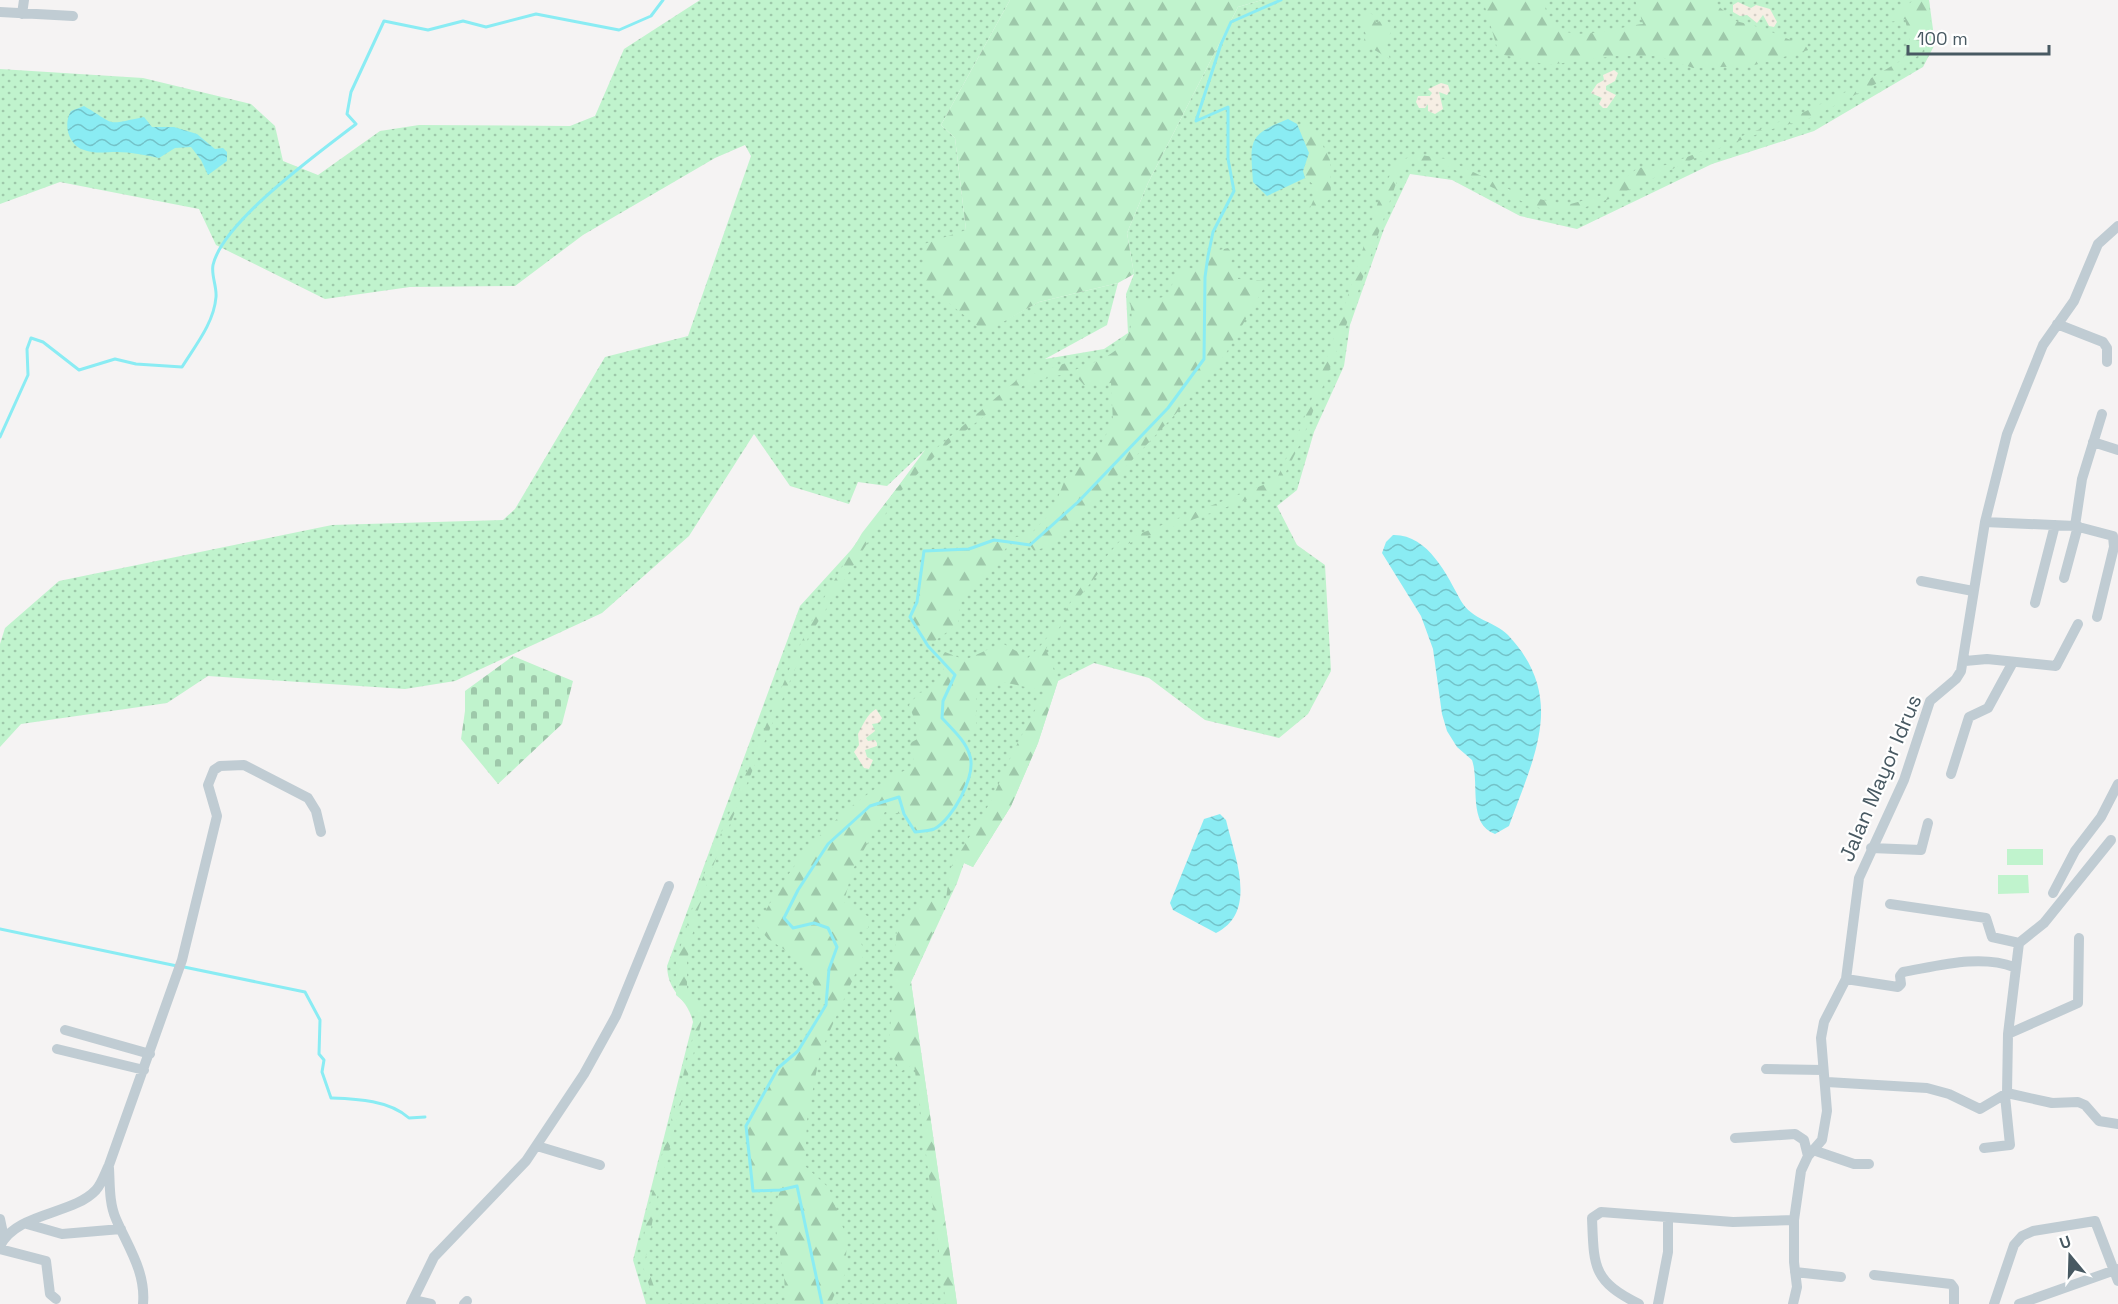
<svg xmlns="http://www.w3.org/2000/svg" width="2118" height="1304" font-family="'Space Grotesk',sans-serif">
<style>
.grass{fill:url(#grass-dots)}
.forest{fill:url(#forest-firs)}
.sand{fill:url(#sand-dots)}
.cemetery{fill:url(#cemetery-stones)}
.garden{fill:#c0f3cd}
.water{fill:url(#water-waves)}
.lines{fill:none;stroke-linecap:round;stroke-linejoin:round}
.stream{stroke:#8aecf3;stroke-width:3}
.minor{stroke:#c0ccd3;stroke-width:10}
.labels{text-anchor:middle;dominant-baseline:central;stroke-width:4.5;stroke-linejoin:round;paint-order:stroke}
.street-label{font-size:21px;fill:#485962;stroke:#fff}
</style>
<defs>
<pattern id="grass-dots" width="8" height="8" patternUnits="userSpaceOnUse" patternTransform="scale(1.5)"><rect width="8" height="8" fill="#c0f3cd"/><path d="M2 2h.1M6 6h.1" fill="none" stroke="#9ec8aa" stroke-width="1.8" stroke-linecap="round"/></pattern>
<pattern id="forest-firs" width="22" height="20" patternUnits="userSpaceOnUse" patternTransform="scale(1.5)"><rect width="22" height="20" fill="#c0f3cd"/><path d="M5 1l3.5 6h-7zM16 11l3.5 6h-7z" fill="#9ec8aa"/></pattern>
<pattern id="sand-dots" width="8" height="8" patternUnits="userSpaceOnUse" patternTransform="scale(1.5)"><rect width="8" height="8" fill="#f6eee4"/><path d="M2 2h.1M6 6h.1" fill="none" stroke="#d4cec6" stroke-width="1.8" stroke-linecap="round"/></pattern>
<pattern id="cemetery-stones" width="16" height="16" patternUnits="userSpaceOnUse" patternTransform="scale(1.5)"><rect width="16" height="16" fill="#c0f3cd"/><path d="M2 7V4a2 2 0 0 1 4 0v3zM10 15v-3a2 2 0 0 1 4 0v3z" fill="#9ec8aa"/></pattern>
<pattern id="water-waves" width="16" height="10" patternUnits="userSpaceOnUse" patternTransform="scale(1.5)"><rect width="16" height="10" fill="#8aecf3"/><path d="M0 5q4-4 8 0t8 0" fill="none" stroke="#73c2c8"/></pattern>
</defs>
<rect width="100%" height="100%" fill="#f5f3f3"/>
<path class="grass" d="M700 0H1010L941 125 955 138 966 230 985 331 1039 302 1118 283 1107 325 1045 359 1104 349 1128 333 1126 294 1134 274 1127 233 1148 183 1238 7 1262 0H1929L1935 44 1923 67 1814 131 1712 164 1577 229 1520 216 1452 180 1410 174 1384 229 1350 325 1344 366 1314 432 1297 490 1277 506 1297 545 1325 565 1331 671 1308 714 1279 738 1205 720 1149 678 1094 663 1058 681 1038 743 1011 806 973 867 964 863 957 883 911 982 957 1304H646L633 1260 693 1022C687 996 668 995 667 966L800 606 851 550 925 450 887 486 858 482 849 504 790 486 754 434 689 536 602 613 455 681 405 689 208 676 167 703 21 724 0 747V644L5 628 59 581 332 525 503 520 515 509 605 357 688 336 751 156 745 145 715 158 583 235 515 286 410 287 325 299 216 245 199 209 60 182 0 204V69L143 78 251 104 275 126 283 161 318 175 380 131 419 125 570 126 595 116 624 49Z"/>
<path class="forest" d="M1010 0H1262L1238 7 1148 183 1127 233 1134 274 1118 283 1039 302 985 332 925 284 924 244 966 230 955 138 941 125Z
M1483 0H1543C1545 7 1547 16 1552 22 1567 46 1620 26 1643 24L1635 0H1711L1736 21 1762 28 1812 49 1751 66 1693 68 1658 56H1615L1548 65 1499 54Z
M1914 0H1929L1931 27 1922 53 1885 79 1813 117 1766 131 1706 153 1612 198 1580 209 1552 212 1530 205 1438 162 1408 161 1398 178 1341 340 1301 442 1278 488 1119 547 1074 604 1046 649 1058 681 1038 743 1011 806 973 867 964 863 911 982 957 1304H946L914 1064 900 1072 889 1047 897 925 926 898 946 899 950 869 991 801 1013 752 1045 691 1002 682 983 691 976 690V729L965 744 971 758 968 784 953 810 934 829 915 832 904 814 885 812 852 871 844 902 869 917 868 928 856 932 865 952 820 1053 807 1120 805 1166 829 1188 847 1239 845 1274 830 1304H786L784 1277 773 1211 780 1191H753L746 1126 778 1068 798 1051 825 1005 799 959 768 939 757 926C790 867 816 831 872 791 886 781 899 772 915 766L910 743 921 737 909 705 919 693 933 689 944 670 938 657 945 652 965 660 1002 643 1018 652 1024 662 1044 642 1085 581 1119 542 1276 480C1323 387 1350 285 1383 187L1396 165 1407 158 1421 155 1446 159 1521 195 1567 205 1603 195 1638 168 1666 165 1802 113 1854 88 1902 60 1911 45 1905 19 1880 24Z
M1367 12 1374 15 1376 23 1384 19 1394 26 1385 44 1390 59 1371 48H1361L1366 35 1360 19Z
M1297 124 1314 128 1330 160 1331 198 1306 217 1313 201 1314 185 1305 178 1303 171 1309 153Z
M1228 248 1233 254 1230 266 1237 272 1238 279 1268 281 1225 355 1185 404 1052 545 1034 551 1030 545 1009 543 1002 555 961 598 958 624 928 646 910 617 917 602 924 551 969 549 994 540 1009 542 1016 537 1031 534 1053 510 1066 477 1096 453 1113 422 1111 383 1084 385 1072 372 1025 384 941 450 898 494 808 638 717 855 697 913 687 961V994L704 1012 656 1202 645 1261 660 1304H655L640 1257 652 1193 699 1015 676 995V961L700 884 796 653 821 603 862 533 912 469 1018 379 1066 363 1072 371C1110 357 1141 346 1129 298L1149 300 1168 296 1173 282 1184 269 1197 268 1215 251Z"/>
<path class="sand" d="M1738 2 1751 8 1756 5 1770 9 1777 22 1774 27 1769 26 1763 15 1757 23 1747 15 1740 16 1733 12V5Z
M1614 70 1618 73 1615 81 1606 86V90L1616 95 1607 108H1603L1599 104 1602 98 1591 93 1597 84 1604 80 1603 75Z
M1441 83 1448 85 1450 91 1447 95 1439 92 1443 109 1435 114 1428 111V104L1425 108H1419L1416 102 1418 96H1430L1432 93 1428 89Z
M876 709 882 718 879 723 872 724 875 731 866 738 868 741 875 740 877 743V746L865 750 867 757 873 760 869 769 864 768 854 752 859 745 858 734C863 725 867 714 876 709Z"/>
<path class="cemetery" d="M513 656 573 681 562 724 498 784 461 739 465 711V691Z"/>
<path class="garden" d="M2007 849H2043V865H2007Z
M1998 875H2028L2029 893 1998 894Z"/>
<path class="water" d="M84 106C118 126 104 125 144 117L152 127H174L197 134 215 149 223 148 227 152V161L208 175 201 160 191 147 175 148 159 158C145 155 131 152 117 152 105 152 95 154 84 150 68 145 63 124 71 111Z
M1288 119 1297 124 1309 153 1303 171 1305 178 1267 196 1253 182C1250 140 1248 135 1288 119Z
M1393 535C1428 534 1447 575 1461 601 1472 620 1494 621 1508 635 1567 698 1534 756 1509 826L1495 834C1467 824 1480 783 1472 760L1457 747 1447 731 1442 714 1433 649 1421 616 1382 553 1386 542Z
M1220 814 1226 820C1234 855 1259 912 1216 933L1173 910 1170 903 1204 819Z"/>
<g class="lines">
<path class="stream" d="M0 437 28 375 27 349 31 338 43 342 79 370 115 359 136 364 182 367C195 346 214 323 216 297 217 287 211 275 213 265 223 221 320 152 356 124L347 114 351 92 384 21 428 30 463 21 486 27 536 14 619 30 651 16 663 0
M0 929 177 966
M184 967 305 992 320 1020 319 1054 324 1060 322 1072 331 1098C357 1099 389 1100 409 1118L425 1117
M822 1304 797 1186 780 1190 753 1191 746 1126 778 1068 798 1051 826 1005 829 969 837 947 828 928 814 923 793 928 784 918 798 890 828 844 870 806 899 797 904 814 915 832C921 831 929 831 934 829 953 819 976 776 970 756 966 741 952 729 942 718L943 701 955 675 928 646 910 617 917 602 924 551 969 549 994 540 1030 545 1078 502 1168 408 1204 359 1205 277 1208 256 1213 232 1234 191 1228 159V107L1196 121 1221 44 1231 22 1281 0"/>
<path class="minor" d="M0 12 73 16
M22 14 24 0
M2057 324 2103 342 2107 348V362
M2093 442 2118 450
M1985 522 2075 526 2113 536 2114 547 2097 617
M2075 526 2082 479 2102 414
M2064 578 2078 526
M1921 581 1973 591
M2035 603 2055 525
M1965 661 1987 659 2056 666 2078 624
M1951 774 1969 717 1988 708 2013 662
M1871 848 1921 850 1928 823
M2053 893 2075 851 2101 817 2118 784
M1890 904 1986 918 1992 937 2019 943
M1846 979 1898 987 1901 984 1900 976 1903 972C1938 966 1980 954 2014 967
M65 1030 150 1054
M2008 1034 2078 1003 2079 938
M57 1049 144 1070
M1766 1069 1823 1070
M1827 1082 1927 1088 1949 1094 1980 1109 2007 1093 2052 1103 2078 1102 2085 1105 2099 1121 2118 1124
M2007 1093 2008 1034 2019 943 2044 923 2111 840
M1735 1138 1795 1134 1804 1140 1808 1156
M537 1146 600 1165
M1984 1148 2010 1145 2005 1096
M1813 1150 1854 1164H1869
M109 1168C110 1185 109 1203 116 1219 128 1247 146 1272 143 1304
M0 1219 4 1238
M27 1224 62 1234 121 1229
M0 1246C17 1212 73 1215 96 1190 102 1183 105 1173 109 1165L182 960 217 816 208 785 214 770 220 766 244 765 308 798 316 811 321 832
M0 1249 46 1261 50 1294 56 1299
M1795 1272 1841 1277
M1874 1275 1951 1284 1954 1288V1304
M413 1300 431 1304
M411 1304 434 1257 526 1161 584 1074 616 1016 669 886
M464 1304 467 1301
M1639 1304C1592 1281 1594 1266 1592 1218L1601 1212 1733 1222 1794 1220
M1658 1304 1668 1252V1217
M1793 1304 1797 1287 1794 1262V1220L1801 1171 1808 1156 1822 1140 1827 1111 1821 1038 1824 1022 1846 979 1859 878 1904 780 1930 701 1956 679 1961 671 1985 522 2007 434 2043 345 2074 301 2098 244 2118 226
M1994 1304 2014 1245 2022 1236 2033 1231 2095 1221 2118 1281
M2019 1304 2118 1269"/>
</g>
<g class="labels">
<g class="street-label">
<text transform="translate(1880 778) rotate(-67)">Jalan Mayor Idrus</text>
</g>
</g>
<g transform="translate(2070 1256) rotate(341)" stroke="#ffffff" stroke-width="4.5" paint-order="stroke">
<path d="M0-4.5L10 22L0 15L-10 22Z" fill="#485962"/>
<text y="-9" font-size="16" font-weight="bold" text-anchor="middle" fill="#485962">U</text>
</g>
<path d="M1908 45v9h141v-9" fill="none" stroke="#485962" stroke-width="3"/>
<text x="1917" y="45" font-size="18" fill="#485962" stroke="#ffffff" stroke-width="4.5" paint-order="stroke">100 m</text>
</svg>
